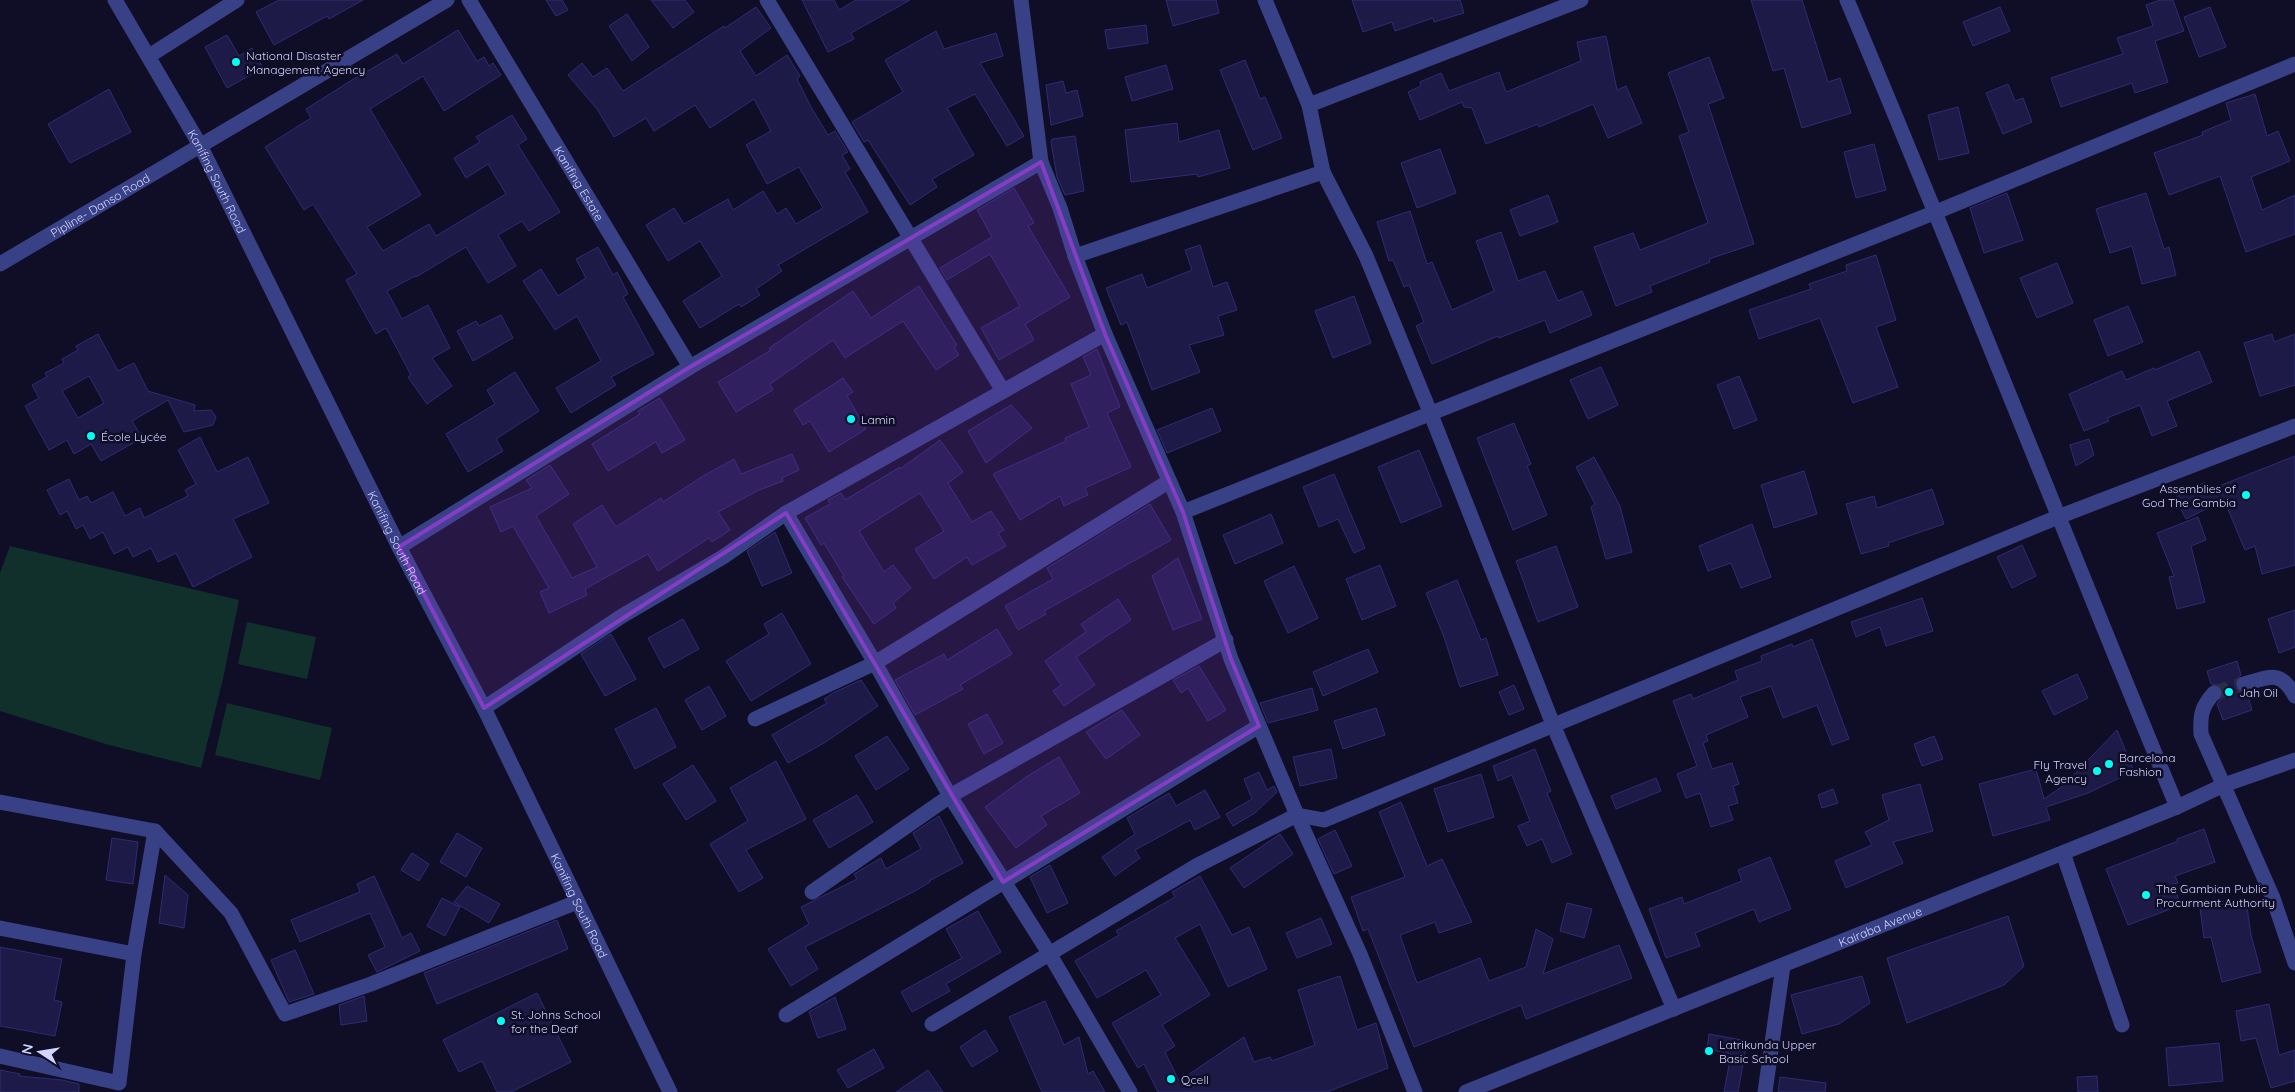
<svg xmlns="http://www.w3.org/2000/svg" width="2295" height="1092" font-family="Quicksand,sans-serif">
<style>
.green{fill:#11302b}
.building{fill:#1d1a47;stroke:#302b74;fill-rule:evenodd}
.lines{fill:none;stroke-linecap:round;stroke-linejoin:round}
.minor-tunnel{stroke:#2c2c47;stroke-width:15;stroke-dasharray:15 8;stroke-linecap:butt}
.minor{stroke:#384086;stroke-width:15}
.marked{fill:#843dc5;fill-opacity:0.2;stroke:#843dc5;stroke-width:4;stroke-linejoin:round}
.poi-dot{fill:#00fef6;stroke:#0f0e26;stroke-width:2}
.labels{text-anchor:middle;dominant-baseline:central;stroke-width:5;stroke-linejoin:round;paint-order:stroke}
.poi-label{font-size:12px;fill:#d3d4ff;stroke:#0f0e26;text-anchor:start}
.street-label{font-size:12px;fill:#d3d4ff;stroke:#0f0e26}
</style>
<rect width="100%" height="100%" fill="#0f0e26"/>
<path class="green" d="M10 546 239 600 223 679 201 768 109 745 0 711V573Z
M247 622 316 637 307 679 238 664Z
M227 703 332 728 320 780 215 755Z"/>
<path class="building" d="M279 0H363L329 19 327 16 274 45 256 12Z
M546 0H562L568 10 556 16Z
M651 0H685L694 12 673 28Z
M802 0H834L839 10 856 0H910L851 33 854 39 828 52Z
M1166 0H1216L1219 13 1173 26Z
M1352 0H1460L1464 13 1434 22 1433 18 1395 31 1392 22 1363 32Z
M1751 0H1802L1828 82 1840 78 1851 113 1802 128 1784 68 1773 71Z
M2160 0H2173L2184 31 2155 41 2168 82 2135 93 2132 83 2061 107 2051 78 2123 54 2117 38 2153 26 2146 5Z
M756 7 771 28 740 51 756 76 787 55 800 76 797 79 811 107 828 135 835 131 848 152 842 155 850 169 845 172 868 212 778 265 782 271 756 289 760 295 741 307 739 304 700 328 683 301 722 276 700 241 668 261 646 225 674 208 684 224 728 199 733 210 763 191 777 214 786 208 796 224 823 208 799 167 767 184 746 145 771 131 754 99 710 128 695 105 654 131 646 118 614 137 597 109 568 75 582 63 593 77 607 68 623 91 724 26 725 28Z
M2000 7 2010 31 1973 46 1963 22Z
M2210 7 2226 47 2199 57 2184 17Z
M627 14 649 47 632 61 609 26Z
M1146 25 1148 43 1108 49 1105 30Z
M458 30 477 61 484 57 489 66 493 63 501 75 444 111 423 76 370 109 421 195 367 227 383 251 429 224 436 236 506 194 488 164 466 178 454 158 480 142 476 137 512 115 527 139 518 145 560 212 529 231 522 221 498 235 516 266 488 283 466 247 416 277 415 276 387 291 402 319 428 305 450 348 432 358 452 386 427 404 408 377 411 375 386 328 376 334 346 280 357 274 313 204 304 210 265 147 311 118 306 109 352 80 397 54 403 64Z
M936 31 944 49 996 33 1003 56 980 63 1024 136 1007 146 975 94 947 108 974 155 932 179 937 187 910 205 868 140 864 142 852 122 903 92 885 60Z
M227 35 239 56 252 48 263 68 227 88 205 47Z
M1606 36 1617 90 1626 86 1642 123 1608 138 1593 104 1539 127 1538 124 1486 144 1472 108 1464 107 1462 102 1420 120 1408 92 1421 86 1420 82 1441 73 1449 91 1499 72 1506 92 1581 61 1577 42Z
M1709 57 1724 98 1708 104 1754 244 1709 259 1710 262 1650 286 1652 292 1616 306 1594 247 1633 233 1640 250 1708 223 1679 136 1689 132 1668 73Z
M1245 60 1260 99 1265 97 1282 138 1253 150 1220 70Z
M1166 65 1173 89 1132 101 1125 77Z
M1063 81 1066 93 1077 90 1083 116 1051 125 1046 85Z
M2008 84 2015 101 2023 98 2032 122 2003 134 1986 93Z
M109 89 131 132 70 163 48 124Z
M2255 94 2267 136 2278 131 2290 161 2251 177 2262 210 2295 195V234L2246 252 2220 176 2169 195 2154 153 2203 135 2202 132 2231 120 2226 103Z
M1958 107 1969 153 1939 160 1928 115Z
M1177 123 1179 142 1219 130 1230 168 1198 177 1197 174 1131 182 1125 130Z
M1075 136 1084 191 1065 195 1057 177 1051 142 1052 139Z
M1874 144 1886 190 1856 198 1844 152Z
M1440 149 1456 193 1417 208 1401 163Z
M1014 188 1034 223 1028 226 1070 297 1025 324 1034 340 999 360 981 328 1020 306 990 254 947 280 940 268 992 237 977 210Z
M2007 193 2023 240 1984 253 1970 208Z
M2146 193 2164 249 2169 247 2176 275 2142 284 2132 246 2110 253 2096 209Z
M1548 195 1558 222 1520 236 1510 210Z
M1410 211 1427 264 1432 262 1452 310 1494 291 1476 241 1501 232 1518 281 1545 271 1558 301 1582 291 1592 315 1550 333 1545 320 1499 338 1498 336 1432 364 1416 326 1424 322 1409 285 1404 287 1393 260 1389 261 1377 222Z
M1200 245 1213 287 1227 282 1237 310 1218 316 1224 335 1189 345 1200 372 1152 390 1127 322 1121 325 1106 288 1142 274 1147 288 1192 270 1185 250Z
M598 247 613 275 617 272 628 294 623 297 654 354 611 377 616 385 571 413 556 388 601 361 577 316 555 330 523 281 541 269 558 296 586 278 576 259Z
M1876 255 1896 320 1876 327 1898 387 1853 403 1820 318 1759 339 1749 310 1811 289 1809 284 1847 271 1846 265Z
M2057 263 2073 303 2037 318 2020 278Z
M919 286 957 345 954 347 959 355 936 370 903 321 845 358 833 340 770 384 773 390 736 412 718 382 771 350 769 348 853 291 871 318Z
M1354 296 1371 343 1333 358 1315 311Z
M2128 306 2143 342 2108 356 2094 320Z
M501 315 513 338 473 361 457 331 476 321 479 326Z
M98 334 118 371 134 363 148 391 195 405 194 411 211 410 216 417 213 425 184 432 168 400 132 421 142 438 101 461 91 444 74 454 67 440 49 450 25 406 39 398 32 385 47 377 45 373 64 363 62 359 78 350 76 346ZM89 376 104 403 78 418 62 391Z
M2272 334 2274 342 2295 334V385L2260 396 2244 343Z
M1097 349 1120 407 1107 413 1131 467 1085 488 1088 495 1064 506 1060 496 1020 520 993 474 1066 441 1065 438 1089 427 1071 384 1091 375 1083 357Z
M2199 351 2212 382 2167 401 2177 426 2152 436 2140 405 2107 418 2109 421 2084 431 2069 394 2122 371 2126 380 2154 368 2155 370Z
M1601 367 1618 405 1588 419 1570 380Z
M515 372 539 411 496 439 503 451 468 472 446 434 495 404 487 390Z
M1739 376 1757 420 1734 429 1717 385Z
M843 378 853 392 847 396 866 429 829 452 810 421 803 425 794 410Z
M660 398 685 440 662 453 656 442 608 471 592 444 640 414 638 411Z
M1011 405 1032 428 986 463 968 431Z
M1212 408 1221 431 1167 453 1157 430Z
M1514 423 1531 464 1527 466 1547 515 1513 530 1477 438Z
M200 437 217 472 248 457 269 503 233 519 252 557 193 587 176 553 158 562 151 548 133 557 128 547 114 554 103 532 90 539 83 525 76 529 67 511 60 515 47 490 69 479 79 500 87 496 91 503 113 492 125 516 140 508 144 518 188 496 185 490 196 484 178 450Z
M2089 439 2094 455 2076 466 2070 445Z
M940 440 963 472 948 483 972 522 991 511 1004 530 998 533 1006 546 972 565 967 557 934 579 915 549 944 531 920 493 859 531 884 572 893 565 911 588 893 603 896 608 874 624 842 577 844 576 824 543 821 545 805 518 830 504 828 500 841 493 845 500 900 467V469Z
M1419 450 1442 506 1401 523 1378 467Z
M792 454 799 470 782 478 783 481 759 490 718 512 730 530 712 542 709 538 658 571 648 554 585 589 587 595 549 613 540 592 549 588 513 526 501 532 490 507 532 488 526 480 550 465 569 494 536 516 572 578 597 567 573 524 602 505 616 527 661 498 663 502 703 476 734 459 741 474Z
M2295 456V565L2262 574 2255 546 2245 550 2224 500 2186 519 2175 498 2205 482 2209 490Z
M1594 457 1620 506 1632 552 1606 559 1591 507 1595 504 1576 467Z
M1804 471 1817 514 1774 528 1761 485Z
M1334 474 1365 548 1354 553 1338 519 1319 527 1303 487Z
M1932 489 1944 524 1888 543 1889 546 1861 554 1846 504 1874 496 1877 508Z
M1150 504 1171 540 1044 611 1046 614 1018 630 1005 606 1053 579 1047 568Z
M1271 514 1283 543 1235 564 1223 535Z
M2198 517 2206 540 2191 546 2205 602 2177 609 2169 577 2174 576 2157 533Z
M1752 524 1771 577 1741 588 1731 563 1708 571 1699 546Z
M775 532 792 573 762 586 747 551Z
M2022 545 2036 576 2012 588 1997 557Z
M1556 546 1578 607 1538 622 1516 561Z
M1178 558 1202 619 1173 630 1152 576Z
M1380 565 1396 606 1362 620 1346 579Z
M1294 566 1318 618 1288 633 1264 581Z
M1457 580 1481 640 1486 638 1498 675 1460 687 1444 637 1426 593Z
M1922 598 1933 631 1886 646 1880 627 1856 637 1851 622Z
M1118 599 1131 620 1076 657 1095 685 1064 706 1053 691 1061 685 1045 661 1086 632 1081 624Z
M2295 610V647L2279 653 2268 619Z
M782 613 811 664 751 701 726 661 769 634 764 624Z
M683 619 699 649 664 668 648 638Z
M997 629 1012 654 960 685 963 689 915 715 895 680 944 654 947 660Z
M611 634 636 679 605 696 581 654Z
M1812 639 1849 739 1832 745 1817 705 1783 718 1771 686 1740 697 1748 717 1706 735 1708 741 1703 743 1712 769 1732 763 1739 784 1733 786 1738 803 1728 806 1733 820 1711 827 1700 793 1686 798 1677 774 1697 766 1673 701 1691 694 1693 699 1738 680 1735 671 1762 661 1761 656 1792 644 1793 647Z
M1368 649 1378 672 1323 696 1313 672Z
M2237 661 2241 675 2235 681V687L2241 693H2247L2252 710 2223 720 2217 704 2223 695V690L2220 686 2211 684 2207 671Z
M1199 666 1226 710 1208 721 1188 688 1181 693 1173 680Z
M2077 674 2088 698 2054 715 2042 691Z
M861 680 878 706 824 743 788 763 772 735 827 703 824 699 833 693Z
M1514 685 1524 709 1509 715 1499 692Z
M709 686 726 716 702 730 685 700Z
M1312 688 1318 710 1268 723 1260 703Z
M656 708 676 747 635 769 615 729Z
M1376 708 1385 735 1343 749 1334 721Z
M1122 710 1140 735 1106 759 1086 732Z
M987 714 1003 743 984 754 968 724Z
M2117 730 2134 771 2088 793 2046 807 2050 820 1993 836 1979 784 2036 769 2044 799 2063 786Z
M887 736 909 769 876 790 855 756Z
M1934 736 1943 759 1922 766 1914 744Z
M1331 749 1337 778 1300 786 1293 757Z
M1535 749 1551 791 1547 793 1572 854 1552 863 1542 839 1527 846 1518 826 1530 821 1512 775 1498 781 1493 766Z
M1059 757 1080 793 1041 816 1047 825 1016 848 985 807 1026 777Z
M776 761 806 819 746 850 763 878 739 892 710 844 748 821 730 788Z
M693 765 716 801 686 820 663 784Z
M1259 772 1267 790 1274 786 1277 792 1255 813 1233 826 1226 814 1252 799 1244 779Z
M1481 774 1494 817 1448 832 1434 789Z
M1656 778 1661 791 1616 809 1611 796Z
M1920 784 1933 831 1893 842 1903 863 1846 888 1835 861 1872 845 1865 832 1889 820 1882 795Z
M1833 789 1838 803 1822 808 1818 795Z
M1205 790 1220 817 1195 830 1190 820 1135 850 1140 858 1115 876 1102 857 1135 834 1127 818 1169 793 1176 806Z
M857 795 873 822 829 848 813 820Z
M1401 802 1427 866 1442 859 1472 922 1439 933 1435 922 1400 935 1417 983 1480 958 1489 981 1526 967 1536 929 1553 939 1543 974 1619 945 1632 978 1526 1019 1521 1005 1414 1047 1368 929 1363 931 1351 897 1405 877 1379 812Z
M939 816 963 863 929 881 930 882 915 891 805 947 818 969 791 986 768 949 809 924 801 907 857 879 854 874 881 858 886 869 921 849 913 833Z
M2204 829 2215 862 2175 876 2178 883 2173 884 2181 905 2128 925 2106 869 2178 841 2177 839Z
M1335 830 1352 866 1334 874 1318 839Z
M457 833 482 848 466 877 440 862Z
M1280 834 1293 854 1244 888 1230 868Z
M112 838 138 842 133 884 106 880Z
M412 853 429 864 419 881 401 870Z
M1770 857 1791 909 1759 922 1754 909 1695 933 1700 946 1666 958 1649 909 1682 897 1684 904 1742 881 1738 870Z
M1050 865 1068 903 1047 913 1030 877Z
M165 875 188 895 184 928 159 923Z
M374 876 402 938 411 933 420 951 377 972 368 955 385 947 370 913 300 942 291 920 360 892 357 884Z
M1200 876 1232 935 1249 927 1267 969 1228 987 1200 924 1175 938 1210 995 1162 1025 1175 1046 1165 1052 1179 1081 1244 1037 1254 1062 1270 1057 1272 1061 1315 1045 1298 990 1340 976 1357 1030 1376 1023 1388 1068 1327 1092H1158L1144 1064 1138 1068 1112 1023 1161 995 1146 970 1097 998 1075 961 1119 935 1116 931 1175 897 1172 892Z
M467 886 500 904 489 923 454 902Z
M442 898 460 907 445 936 427 926Z
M2246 901 2251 935 2261 972 2222 982 2211 937 2204 938 2200 908Z
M1567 903 1592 909 1584 938 1560 931Z
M978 911 1001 952 946 984 950 991 912 1012 901 992 962 958 946 929Z
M2008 916 2024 966 2004 985 1907 1023 1887 958Z
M1321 918 1332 944 1297 958 1286 933Z
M557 920 568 949 437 1004 424 973Z
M0 947 62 959 54 1000 62 1002 55 1036 0 1026Z
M295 950 314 994 289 1002 271 960Z
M1862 976 1870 1003 1839 1024 1802 1034 1791 995Z
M537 993 571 1062 511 1092H497L482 1061 459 1072 443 1040Z
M364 996 367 1021 341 1025 339 1005Z
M835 997 846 1029 818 1038 809 1012Z
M1045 1001 1064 1045 1079 1037 1088 1074 1093 1071 1105 1092H1042L1009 1017Z
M2269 1004 2279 1055 2295 1050V1081L2271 1088 2256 1038 2241 1041 2236 1011Z
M985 1030 998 1051 972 1067 960 1047Z
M1709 1034 1747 1041 1738 1092H1724L1731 1054 1707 1049Z
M2219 1043 2223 1081 2169 1086 2166 1048Z
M874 1049 884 1068 848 1088 837 1070Z
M0 1070 20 1074 19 1076 62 1080 79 1084V1092H0Z
M928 1070 943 1092H896Z
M2097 1076 2098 1092H2078L2077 1077Z
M1780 1077 1826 1083 1825 1092H1778Z"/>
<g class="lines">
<path class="minor-tunnel" d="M2214 693 2244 684"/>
<g class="minor">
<path id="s1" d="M115 0 200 145 399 547 484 708 670 1092"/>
<path id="s2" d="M469 0 690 367"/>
<path d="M767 0 1003 391"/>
<path d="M1021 0 1041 162 1060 208 1075 256 1105 334 1183 512 1231 659 1297 815 1360 954 1415 1092"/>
<path d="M1265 0 1309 105 1323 172 1366 256 1430 412 1554 727 1674 1009"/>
<path d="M1847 0C1960 268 2066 538 2177 807"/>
<path d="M149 56 237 0"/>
<path d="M1309 105 1581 0"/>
<path d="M1075 256 1323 172"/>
<path id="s3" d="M0 264 447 0"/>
<path d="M1183 512 1936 212 2295 64"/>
<path d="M786 513 875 663 950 796 1049 953 1130 1092"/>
<path d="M399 547 690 367 1041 162"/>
<path d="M2244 684C2270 677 2280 669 2295 696"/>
<path d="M2214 693C2201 707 2200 716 2201 734L2273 898 2295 963"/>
<path d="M484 708 622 616 723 557 786 513 1105 334"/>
<path d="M755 719 875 663 1168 482"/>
<path d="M0 802 155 831 134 954 0 928"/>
<path d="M155 831 231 913 285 1014 371 984 577 902"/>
<path d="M2063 853 2122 1025"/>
<path d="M812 892 950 796 1226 640"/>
<path d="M786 1015 1259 726"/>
<path d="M932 1024 1198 865 1297 815 1324 820 2058 517 2295 426"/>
<path d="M0 1056 119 1083 134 954"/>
<path id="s4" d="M1466 1092 2177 807 2224 785 2295 760"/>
<path d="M1765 1092 1783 966"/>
</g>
</g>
<path class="marked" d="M1041 162 1105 334 1183 512 1231 659 1259 726 1003 882 786 513 484 708 399 547 690 367Z"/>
<g class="poi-dot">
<circle cx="236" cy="62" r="5"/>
<circle cx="851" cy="419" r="5"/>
<circle cx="91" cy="436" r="5"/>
<circle cx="2246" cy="495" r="5"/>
<circle cx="2229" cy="692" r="5"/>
<circle cx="2109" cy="764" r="5"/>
<circle cx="2097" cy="771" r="5"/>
<circle cx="2146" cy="895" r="5"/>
<circle cx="501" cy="1021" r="5"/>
<circle cx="1709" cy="1051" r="5"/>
<circle cx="1171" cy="1079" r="5"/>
</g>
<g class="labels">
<g class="poi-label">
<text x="246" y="55">National Disaster<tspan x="246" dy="14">Management Agency</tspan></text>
<text x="861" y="419">Lamin</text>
<text x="101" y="436">École Lycée</text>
<text x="2236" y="488" text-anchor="end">Assemblies of<tspan x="2236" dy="14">God The Gambia</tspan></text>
<text x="2239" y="692">Jah Oil</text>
<text x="2119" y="757">Barcelona<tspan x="2119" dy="14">Fashion</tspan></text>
<text x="2087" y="764" text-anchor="end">Fly Travel<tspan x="2087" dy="14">Agency</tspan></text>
<text x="2156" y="888">The Gambian Public<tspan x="2156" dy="14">Procurment Authority</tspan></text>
<text x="511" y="1014">St. Johns School<tspan x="511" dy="14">for the Deaf</tspan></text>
<text x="1719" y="1044">Latrikunda Upper<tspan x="1719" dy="14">Basic School</tspan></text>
<text x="1181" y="1079">Qcell</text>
</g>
<g class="street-label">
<text stroke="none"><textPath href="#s1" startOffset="208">Kanifing South Road</textPath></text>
<text stroke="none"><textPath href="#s2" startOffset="214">Kanifing Estate</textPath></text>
<text stroke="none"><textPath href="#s3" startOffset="116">Pipline- Danso Road</textPath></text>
<text stroke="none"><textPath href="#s1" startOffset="612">Kanifing South Road</textPath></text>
<text stroke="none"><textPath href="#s1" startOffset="1018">Kanifing South Road</textPath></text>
<text stroke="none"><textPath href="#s4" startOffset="446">Kairaba Avenue</textPath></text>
</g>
</g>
<g transform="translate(40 1052) rotate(282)" stroke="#0f0e26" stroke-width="4" paint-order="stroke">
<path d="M0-4L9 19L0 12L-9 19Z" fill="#d3d4ff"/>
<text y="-8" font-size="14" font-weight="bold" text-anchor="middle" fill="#d3d4ff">N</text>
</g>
</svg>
